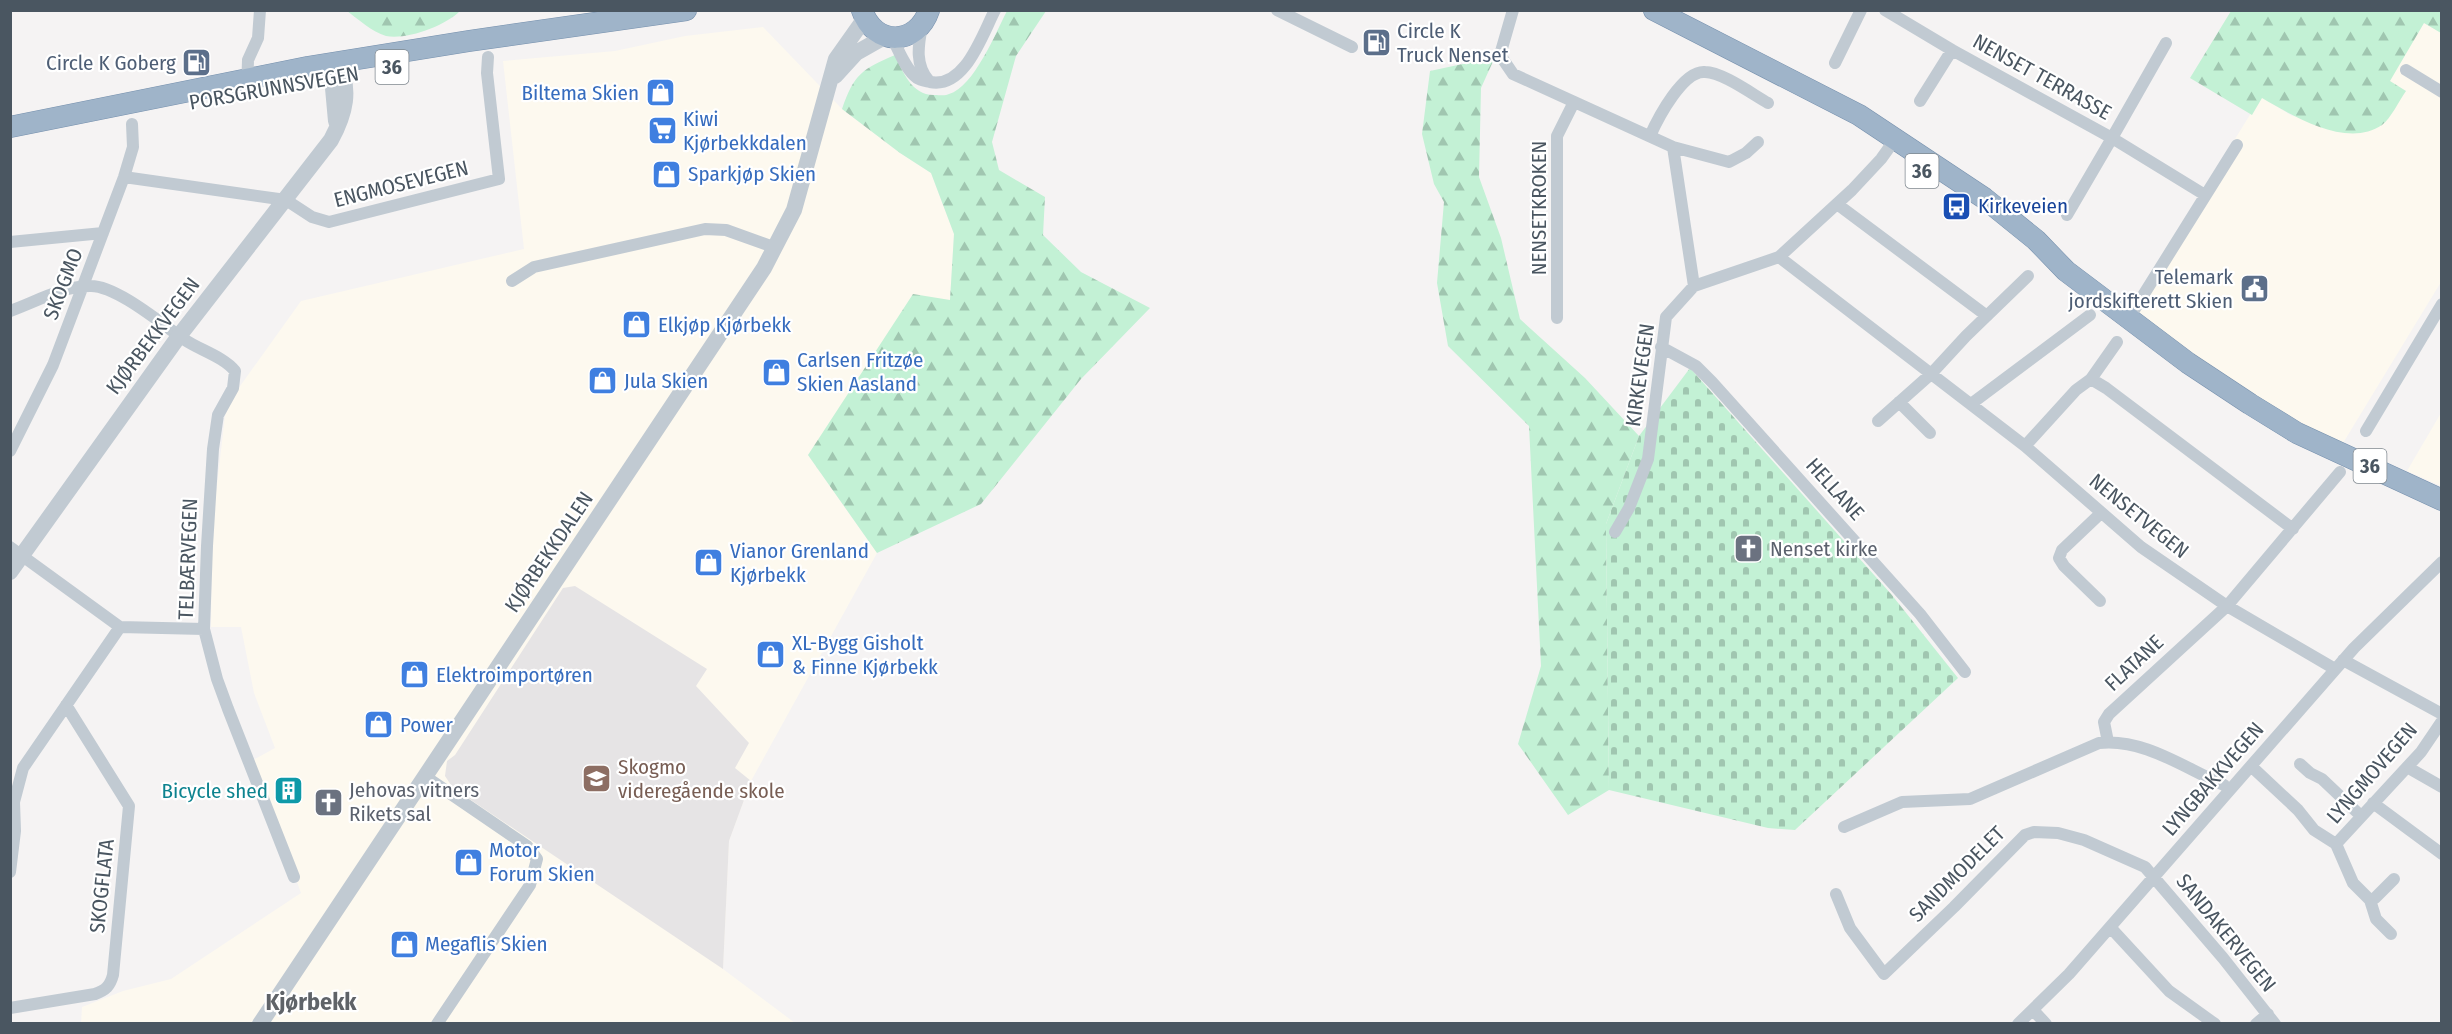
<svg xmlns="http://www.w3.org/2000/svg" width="2452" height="1034" font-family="'Fira Sans Condensed',sans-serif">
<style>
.commercial{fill:#fdf9ef}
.education{fill:#e6e4e5}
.forest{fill:url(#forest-firs)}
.cemetery{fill:url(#cemetery-stones)}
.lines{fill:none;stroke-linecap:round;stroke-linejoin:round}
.trunk-casing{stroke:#7690ad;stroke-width:22}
.minor{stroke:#c1cad2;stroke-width:12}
.tertiary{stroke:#c1cad2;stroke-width:16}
.trunk{stroke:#9fb4c9;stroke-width:21}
.labels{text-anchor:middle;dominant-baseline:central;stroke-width:4.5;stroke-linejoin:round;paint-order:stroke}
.shield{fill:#fff;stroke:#808990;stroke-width:1.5}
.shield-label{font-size:20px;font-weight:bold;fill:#4a5661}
.service-label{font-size:21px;fill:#4e5e75;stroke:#fff;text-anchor:end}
.street-label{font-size:21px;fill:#4a5661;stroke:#fff}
.shop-label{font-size:21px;fill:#366cbe;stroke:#fff;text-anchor:start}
.transit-label{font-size:21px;fill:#164399;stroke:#fff;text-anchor:start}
.worship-label{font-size:21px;fill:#5b616d;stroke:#fff;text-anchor:start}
.education-label{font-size:21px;fill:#785e54;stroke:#fff;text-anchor:start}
.culture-label{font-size:21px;fill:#0d838f;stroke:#fff;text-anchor:end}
.quarter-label{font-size:24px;font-weight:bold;fill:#5f6368;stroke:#fff}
</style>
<defs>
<pattern id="forest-firs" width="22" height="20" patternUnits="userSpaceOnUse" patternTransform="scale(1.5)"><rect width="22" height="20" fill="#c3f1d5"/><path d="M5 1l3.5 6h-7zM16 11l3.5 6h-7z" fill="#a0c6b0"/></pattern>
<pattern id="cemetery-stones" width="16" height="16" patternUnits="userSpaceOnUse" patternTransform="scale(1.5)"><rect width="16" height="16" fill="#c3f1d5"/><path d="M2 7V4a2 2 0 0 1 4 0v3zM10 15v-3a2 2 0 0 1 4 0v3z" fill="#a0c6b0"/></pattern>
</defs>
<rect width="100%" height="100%" fill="#f5f3f3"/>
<path class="commercial" d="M2424 23 2441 33V282L2340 448 2270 408 2129 310 2261 97 2292 116 2383 124 2406 91 2389 81Z
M763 27 842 109 900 153 931 173 954 234 950 300 808 455 877 553 751 781 729 841 723 969 795 1023 81 1024 82 1007 123 991 171 979 301 893 253 760 275 748 254 693 241 627H211L212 527 225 416 233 396 301 301 524 249 503 61 615 51 685 36Z
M2441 413V486L2407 471Z"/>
<path class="education" d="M575 586 707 669 696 686 749 743 735 768 751 781 729 841 723 969 453 788 445 776 447 761 455 755 563 588Z"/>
<path class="forest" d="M347 11H460C445 26 407 40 386 36 372 32 358 19 347 11Z
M1007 11H1046L1016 56 992 142 999 170 1045 197 1043 235 1081 272 1150 308 1081 379 981 504 877 553 808 455 913 294 950 300 954 234 931 173 900 153 842 109C854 74 862 69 895 55 903 72 912 96 935 95 939 95 946 96 949 94 974 87 996 32 1007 11Z
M2231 11H2441V33L2424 23 2390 81 2406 91C2399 101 2391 118 2382 125 2347 149 2293 116 2262 98L2252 115 2190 78Z
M1495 57 1481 88 1479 177 1501 238 1520 319 1585 378 1639 436 1606 524 1609 790 1568 815 1518 744 1541 666 1529 426 1448 346 1437 283 1444 202 1434 184 1422 134 1430 71Z"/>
<path class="cemetery" d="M1690 368 1891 594 1958 678 1795 830 1768 828 1609 790 1606 524 1639 436Z"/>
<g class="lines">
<defs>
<path id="trunk" d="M862 10C874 47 917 46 929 10
M1654 10 1859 115 1984 198 2036 240 2066 271 2188 363 2250 404 2297 433 2442 500
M10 127 308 67 469 41 686 10"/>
</defs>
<use href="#trunk" class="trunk-casing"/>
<path class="minor" d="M1277 10 1352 47
M1513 10 1500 55 1513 74 1673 147 1694 286
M1885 10 1952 50
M922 26C918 46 915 65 929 81
M892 38C899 50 905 69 917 78 920 80 926 81 930 82 965 89 982 35 995 10
M2166 43 2112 138 2205 195
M1835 63 1861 10
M2406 70 2442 92
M247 91 248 60 258 38 260 10
M1920 101 1952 50 2112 138 2067 215
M1650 136C1658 118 1683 70 1705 72 1722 72 1752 94 1768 103
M1673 147 1729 162 1746 153 1758 142
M124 177 286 200 312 217 329 222 499 179 487 73 488 57
M1837 204 1987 316
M10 242 103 233
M1779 257 2025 446 2141 547 2227 606 2335 669
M512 281 534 267 705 229 726 230 776 248
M10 311C35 302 63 286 90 286 116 285 163 325 185 340 200 350 224 357 235 371L233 388 218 415 213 449 207 546 204 629 217 679 228 709 294 877
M1557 318V136L1574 102
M2129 318 2237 145
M1661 347 1696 366 1712 382 1920 614 1965 672
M2091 379 2106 388 2293 529
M1899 402 1930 433
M1971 404 2090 315
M1878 421 1931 374 1966 336 2028 276
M2366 431 2442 304
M2025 446 2076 390 2091 379 2117 342
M10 451 53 365 124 177 133 147 132 124
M1615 532 1629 508 1648 459 1666 317 1694 286 1779 257 1852 190 1881 159 1896 138
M10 547 120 627 23 768 14 802 10 806
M2100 601 2064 566 2059 558 2062 550 2101 513
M120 627 204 629
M2343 660 2442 714
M2108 742 2104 722 2109 714 2227 606 2340 472
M2300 764 2310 773 2322 779 2361 816
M2251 766 2298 810 2314 830 2336 844 2421 752 2442 721
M2407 767 2442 787
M426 777 527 846 537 859 530 885 437 1024
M2373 803 2442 854
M1844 827 1902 802 1970 799 2099 743C2144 738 2184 768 2224 785
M2336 844 2353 883 2370 900 2376 919 2391 934
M10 872 15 831 14 802
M1836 894 1850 928 1884 974 1954 907 2025 835 2034 832 2058 833 2084 840 2145 867 2223 958 2275 1024
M2370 900 2375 898 2394 879
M2110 927 2169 991 2215 1024
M10 1008 95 994C106 990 110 986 113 975L129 806 66 705
M2033 1010 2046 1024
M2018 1024 2069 974 2354 648 2442 562
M2256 1024 2268 1014"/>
<path class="tertiary" d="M835 76 856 53 886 36
M336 121 332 77 337 62
M10 572 179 336 331 140C345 114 352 89 337 62
M260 1024 764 268 794 210 836 59 865 18"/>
<use href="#trunk" class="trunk"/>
</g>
<defs>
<symbol id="fuel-square" viewBox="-11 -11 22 22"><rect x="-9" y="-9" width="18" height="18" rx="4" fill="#5c6f8a" stroke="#fff"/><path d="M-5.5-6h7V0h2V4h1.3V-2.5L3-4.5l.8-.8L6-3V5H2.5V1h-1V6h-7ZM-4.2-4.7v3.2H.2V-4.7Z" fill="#fff"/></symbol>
<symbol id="shop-square" viewBox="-11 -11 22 22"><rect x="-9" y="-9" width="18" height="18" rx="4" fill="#3f7fe0" stroke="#fff"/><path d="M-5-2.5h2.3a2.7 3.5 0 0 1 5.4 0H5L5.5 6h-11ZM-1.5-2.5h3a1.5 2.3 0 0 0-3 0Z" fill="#fff"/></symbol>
<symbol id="supermarket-square" viewBox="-11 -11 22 22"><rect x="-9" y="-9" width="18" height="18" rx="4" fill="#3f7fe0" stroke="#fff"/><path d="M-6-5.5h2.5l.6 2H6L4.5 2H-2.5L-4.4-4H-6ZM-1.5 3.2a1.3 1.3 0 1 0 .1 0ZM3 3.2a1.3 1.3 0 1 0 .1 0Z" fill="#fff"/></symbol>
<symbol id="bus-square" viewBox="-11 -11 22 22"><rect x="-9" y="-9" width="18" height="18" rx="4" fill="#1a4fb4" stroke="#fff"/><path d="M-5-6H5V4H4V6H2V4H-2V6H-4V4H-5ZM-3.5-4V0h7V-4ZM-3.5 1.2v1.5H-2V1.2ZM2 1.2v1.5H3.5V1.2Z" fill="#fff"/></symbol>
<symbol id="civic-square" viewBox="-11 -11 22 22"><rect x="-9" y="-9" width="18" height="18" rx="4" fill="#5c6f8a" stroke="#fff"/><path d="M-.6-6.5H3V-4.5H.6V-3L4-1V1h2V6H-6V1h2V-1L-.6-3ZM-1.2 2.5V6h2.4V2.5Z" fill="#fff"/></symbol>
<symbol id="church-square" viewBox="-11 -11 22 22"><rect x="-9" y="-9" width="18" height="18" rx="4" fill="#6b7280" stroke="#fff"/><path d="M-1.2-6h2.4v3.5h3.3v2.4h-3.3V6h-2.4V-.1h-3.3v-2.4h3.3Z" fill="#fff"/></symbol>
<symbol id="school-square" viewBox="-11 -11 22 22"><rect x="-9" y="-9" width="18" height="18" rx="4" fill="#8d6e63" stroke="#fff"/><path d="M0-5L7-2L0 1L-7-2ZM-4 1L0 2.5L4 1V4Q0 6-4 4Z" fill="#fff"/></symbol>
<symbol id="building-square" viewBox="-11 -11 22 22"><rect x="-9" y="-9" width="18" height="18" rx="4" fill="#0f9aa8" stroke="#fff"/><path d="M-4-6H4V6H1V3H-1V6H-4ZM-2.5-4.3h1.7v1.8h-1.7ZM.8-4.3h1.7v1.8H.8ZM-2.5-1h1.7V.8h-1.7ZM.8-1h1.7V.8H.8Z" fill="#fff"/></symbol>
</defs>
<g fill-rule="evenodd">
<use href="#fuel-square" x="1360" y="26" width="33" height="33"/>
<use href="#fuel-square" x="180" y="46" width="33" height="33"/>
<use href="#shop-square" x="644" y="76" width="33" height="33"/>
<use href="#supermarket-square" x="646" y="114" width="33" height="33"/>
<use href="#shop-square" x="650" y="158" width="33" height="33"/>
<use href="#bus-square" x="1940" y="190" width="33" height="33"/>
<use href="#civic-square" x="2238" y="272" width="33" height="33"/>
<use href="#shop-square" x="620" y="308" width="33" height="33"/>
<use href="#shop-square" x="760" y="356" width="33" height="33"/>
<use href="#shop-square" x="586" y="364" width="33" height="33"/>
<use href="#church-square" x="1732" y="532" width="33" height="33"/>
<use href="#shop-square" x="692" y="546" width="33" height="33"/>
<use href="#shop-square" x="754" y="638" width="33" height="33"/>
<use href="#shop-square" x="398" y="658" width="33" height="33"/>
<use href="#shop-square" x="362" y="708" width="33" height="33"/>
<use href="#school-square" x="580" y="762" width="33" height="33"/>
<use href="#building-square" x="272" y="774" width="33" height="33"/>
<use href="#church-square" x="312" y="786" width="33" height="33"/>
<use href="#shop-square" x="452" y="846" width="33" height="33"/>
<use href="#shop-square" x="388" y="928" width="33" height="33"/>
</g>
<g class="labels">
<g class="shield">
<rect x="375.5" y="50" width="33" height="34" rx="4.5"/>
<rect x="1905.5" y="154" width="33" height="34" rx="4.5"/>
<rect x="2353.5" y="449" width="33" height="34" rx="4.5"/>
</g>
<g class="shield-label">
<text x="392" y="67">36</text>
<text x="1922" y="171">36</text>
<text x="2370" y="466">36</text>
</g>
<g class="service-label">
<text x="1397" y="31" text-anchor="start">Circle K<tspan x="1397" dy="24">Truck Nenset</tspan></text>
<text x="176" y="63">Circle K Goberg</text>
<text x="2233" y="277">Telemark<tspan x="2233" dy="24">jordskifterett Skien</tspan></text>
</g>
<g class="street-label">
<text transform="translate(2042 77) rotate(29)">NENSET TERRASSE</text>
<text transform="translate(274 88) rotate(-10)">PORSGRUNNSVEGEN</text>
<text transform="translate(401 184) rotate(-14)">ENGMOSEVEGEN</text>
<text transform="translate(1539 208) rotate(-90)">NENSETKROKEN</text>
<text transform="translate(63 284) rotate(-69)">SKOGMO</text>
<text transform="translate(153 336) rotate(-53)">KJØRBEKKVEGEN</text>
<text transform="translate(1640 375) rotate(-82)">KIRKEVEGEN</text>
<text transform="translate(1835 489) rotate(48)">HELLANE</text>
<text transform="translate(2139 516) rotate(39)">NENSETVEGEN</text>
<text transform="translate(549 552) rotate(-56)">KJØRBEKKDALEN</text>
<text transform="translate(188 559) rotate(-88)">TELBÆRVEGEN</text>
<text transform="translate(2134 663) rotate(-43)">FLATANE</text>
<text transform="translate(2372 773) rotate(-49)">LYNGMOVEGEN</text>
<text transform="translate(2213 779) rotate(-49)">LYNGBAKKVEGEN</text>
<text transform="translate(1957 874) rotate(-45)">SANDMODELET</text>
<text transform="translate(102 886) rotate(-84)">SKOGFLATA</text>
<text transform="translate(2226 933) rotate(51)">SANDAKERVEGEN</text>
</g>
<g class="shop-label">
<text x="639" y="93" text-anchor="end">Biltema Skien</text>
<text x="683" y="119">Kiwi<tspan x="683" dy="24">Kjørbekkdalen</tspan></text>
<text x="688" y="174">Sparkjøp Skien</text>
<text x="658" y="325">Elkjøp Kjørbekk</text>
<text x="797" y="360">Carlsen Fritzøe<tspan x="797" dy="24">Skien Aasland</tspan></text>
<text x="624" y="381">Jula Skien</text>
<text x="730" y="551">Vianor Grenland<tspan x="730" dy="24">Kjørbekk</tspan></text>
<text x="792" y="643">XL-Bygg Gisholt<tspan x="792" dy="24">&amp; Finne Kjørbekk</tspan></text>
<text x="436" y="675">Elektroimportøren</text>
<text x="400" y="725">Power</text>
<text x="489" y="850">Motor<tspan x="489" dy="24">Forum Skien</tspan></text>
<text x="425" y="944">Megaflis Skien</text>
</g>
<g class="transit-label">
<text x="1978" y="206">Kirkeveien</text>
</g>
<g class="worship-label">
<text x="1770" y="549">Nenset kirke</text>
<text x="349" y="790">Jehovas vitners<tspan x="349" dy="24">Rikets sal</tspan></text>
</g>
<g class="education-label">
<text x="618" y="767">Skogmo<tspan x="618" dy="24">videregående skole</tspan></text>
</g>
<g class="culture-label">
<text x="268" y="791">Bicycle shed</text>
</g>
<g class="quarter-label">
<text x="311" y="1002">Kjørbekk</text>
</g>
</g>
<rect width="2452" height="1034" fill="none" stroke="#4a5661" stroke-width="24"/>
</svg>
